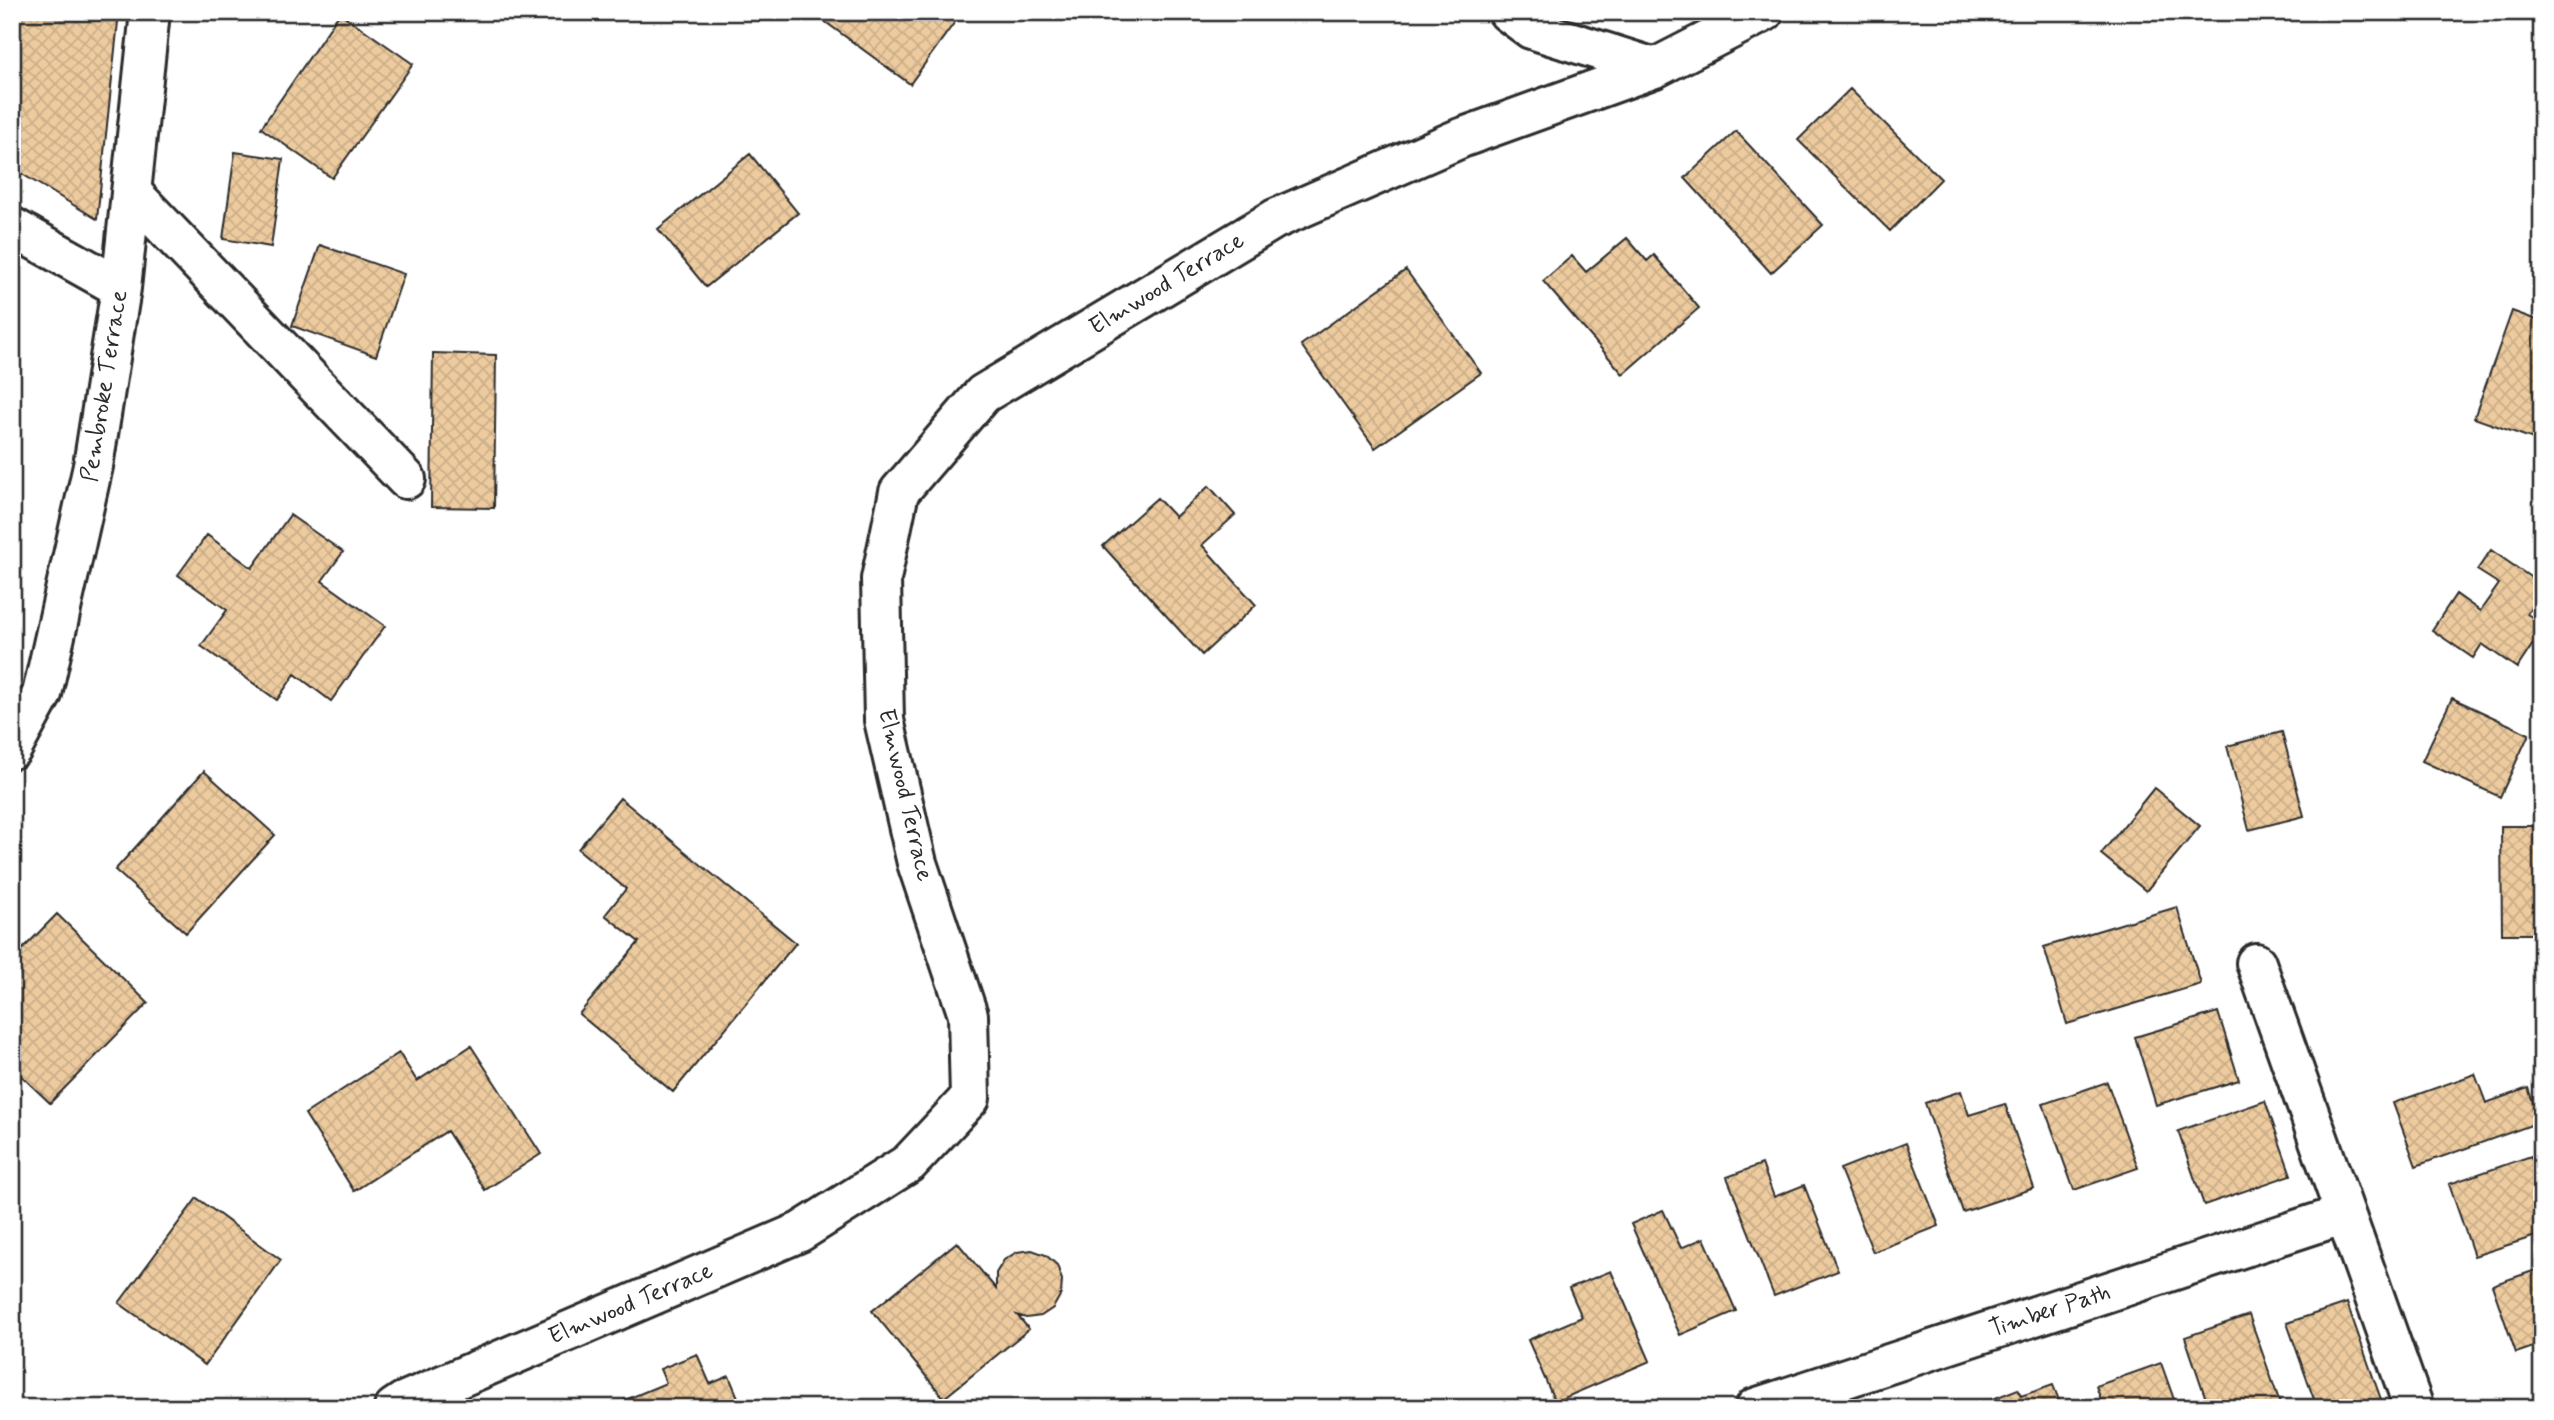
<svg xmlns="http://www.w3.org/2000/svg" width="2554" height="1420" font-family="Mynerve,sans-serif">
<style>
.building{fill:url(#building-cross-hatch);stroke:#2b2b2b;stroke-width:2}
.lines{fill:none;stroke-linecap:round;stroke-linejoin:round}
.minor-casing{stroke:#2b2b2b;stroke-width:44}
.minor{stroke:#fff;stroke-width:38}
.labels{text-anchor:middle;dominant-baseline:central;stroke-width:5;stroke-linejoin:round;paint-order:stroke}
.street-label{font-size:24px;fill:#2b2b2b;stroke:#fff}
</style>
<defs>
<pattern id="building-cross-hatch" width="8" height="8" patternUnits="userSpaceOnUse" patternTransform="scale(1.75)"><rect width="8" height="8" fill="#edcb9f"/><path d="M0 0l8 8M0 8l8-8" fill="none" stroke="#cbae89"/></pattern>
</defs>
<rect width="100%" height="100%" fill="#fff"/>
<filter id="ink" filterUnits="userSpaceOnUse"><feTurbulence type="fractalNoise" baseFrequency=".0143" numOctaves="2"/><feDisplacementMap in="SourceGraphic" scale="14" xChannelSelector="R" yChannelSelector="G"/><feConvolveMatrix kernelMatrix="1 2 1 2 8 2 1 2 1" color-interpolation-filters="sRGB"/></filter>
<g filter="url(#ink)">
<path class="building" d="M12 12H119L97 219 12 168Z
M818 12H962L910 84 816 15Z
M340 13 413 64 332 178 261 128Z
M1850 89 1941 179 1890 231 1798 140Z
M1736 131 1823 225 1771 273 1685 178Z
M235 152 283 159 271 247 223 239Z
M750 154 798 213 706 287 658 229Z
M1627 238 1647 261 1654 255 1699 308 1623 374 1543 281 1572 256 1586 272Z
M320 245 404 274 376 356 292 326Z
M1406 270 1481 373 1375 448 1301 345Z
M2512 311 2542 322V442L2474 418Z
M433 353 496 355 494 508 431 507Z
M1209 486 1235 515 1202 545 1256 605 1202 655 1103 546 1157 498 1175 517Z
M290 515 343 552 322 581 385 626 331 701 295 674 277 700 201 646 227 610 178 575 207 535 252 568Z
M2491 550 2542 585V592L2527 614 2542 623V646L2535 641 2517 668 2482 644 2473 658 2432 630 2456 594 2480 611 2499 584 2477 570Z
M2452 698 2529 734 2500 797 2422 761Z
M2282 732 2304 816 2249 830 2227 746Z
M204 771 275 835 186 933 115 870Z
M2154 788 2200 826 2146 891 2101 854Z
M620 798 796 943 673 1092 579 1014 639 942 605 915 626 889 578 849Z
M2501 826H2542V934H2502Z
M2177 907 2201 984 2067 1024 2044 947Z
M57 914 148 1003 50 1103 12 1067V960Z
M2218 1012 2239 1080 2156 1105 2135 1037Z
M471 1046 541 1154 485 1190 447 1131 354 1191 305 1114 399 1053 417 1081Z
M2475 1074 2486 1103 2528 1088 2540 1122 2416 1166 2393 1103Z
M2107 1082 2138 1168 2074 1190 2043 1104Z
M1961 1091 1969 1115 2005 1104 2034 1188 1963 1212 1925 1103Z
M2265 1101 2291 1175 2204 1205 2178 1131Z
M1906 1143 1939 1226 1873 1252 1840 1169Z
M2531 1156 2542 1187V1234L2474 1256 2449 1184Z
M1762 1164 1774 1197 1804 1185 1838 1271 1774 1296 1727 1177Z
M197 1198 281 1260 205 1365 119 1303Z
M1663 1210 1681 1248 1704 1238 1736 1311 1680 1335 1631 1224Z
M957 1242 996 1289V1273L1004 1260 1017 1252 1032 1250 1046 1255 1057 1265 1062 1280 1061 1294 1053 1308 1041 1316 1026 1318 1017 1315 1029 1329 944 1398 872 1311Z
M2542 1268V1344L2516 1353 2492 1285Z
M1611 1271 1650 1361 1555 1402 1528 1340 1582 1317 1569 1288Z
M2347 1303 2384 1408H2317L2287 1323Z
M2249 1315 2280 1403 2266 1408H2209L2185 1337Z
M697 1354 710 1384 729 1376 742 1407 606 1408 666 1383 660 1369Z
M2161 1363 2177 1408H2104L2096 1386Z
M2053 1385 2062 1408H1993L1990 1400 2018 1389 2021 1396Z"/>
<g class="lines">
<defs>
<path id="minor" d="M1508 12 1531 29 1655 68
M132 193 406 479
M12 227 121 288
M12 749 42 694 93 466 121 288 150 12
M2256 963 2414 1408
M394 1408 403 1402 800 1232 909 1163 970 1098 968 1015 917 863 884 720 881 579 899 492 983 394 1275 219 1461 138 1655 68 1764 12
M1755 1408 2345 1214"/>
</defs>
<use href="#minor" class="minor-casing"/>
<use href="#minor" class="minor"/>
</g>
</g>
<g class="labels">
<g class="street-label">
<text transform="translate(1167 284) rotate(-31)">Elmwood Terrace</text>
<text transform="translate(105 386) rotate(-81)">Pembroke Terrace</text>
<text transform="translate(905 795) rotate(77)">Elmwood Terrace</text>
<text transform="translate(631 1304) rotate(-23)">Elmwood Terrace</text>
<text transform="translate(2050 1311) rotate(-18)">Timber Path</text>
</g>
</g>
<rect width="2554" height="1420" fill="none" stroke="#fff" stroke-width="42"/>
<rect x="21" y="21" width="2512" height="1378" fill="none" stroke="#2b2b2b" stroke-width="2.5" filter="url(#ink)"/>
</svg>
